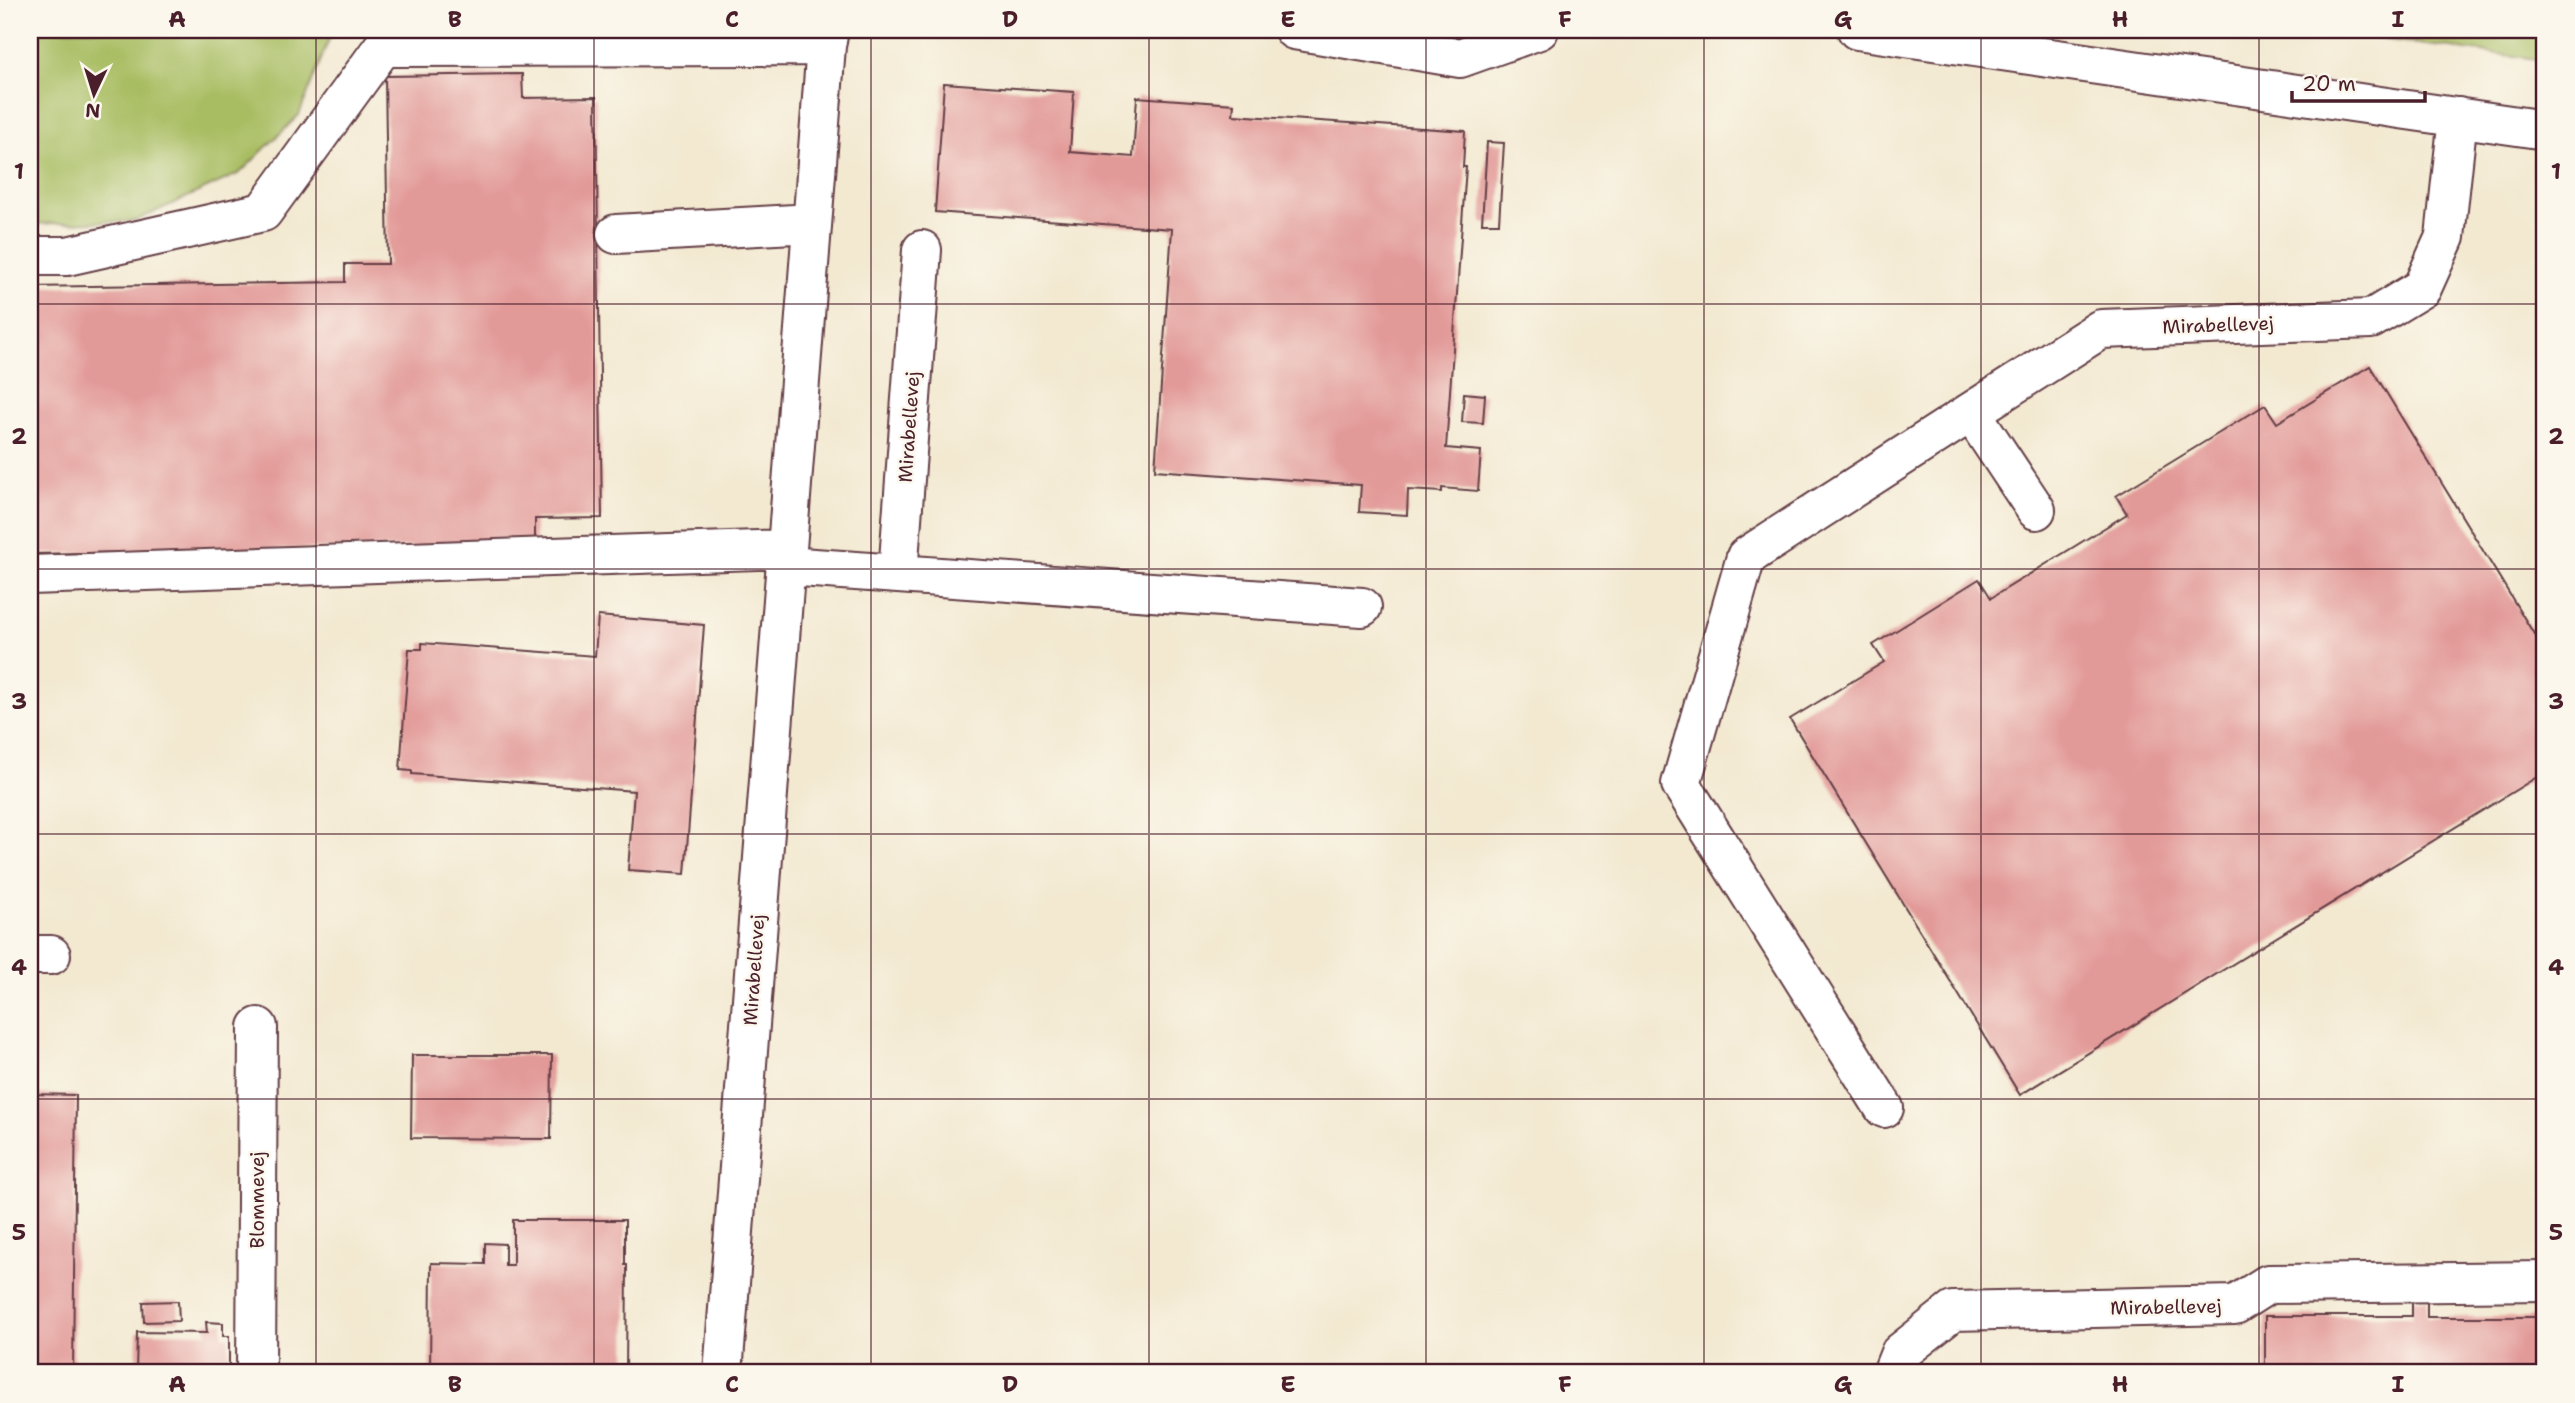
<svg xmlns="http://www.w3.org/2000/svg" width="2575" height="1403" font-family="'Shantell Sans',sans-serif">
<style>
.green{fill:#a8bd62;stroke:#796e46;stroke-width:2}
.building{fill:#e29a98}
.lines{fill:none;stroke-linecap:round;stroke-linejoin:round}
.minor-casing{stroke:#633d44;stroke-width:42}
.minor{stroke:#fff;stroke-width:38}
.grid{fill:none;stroke:#4a1f2b;stroke-width:2;stroke-opacity:0.55}
.labels{text-anchor:middle;dominant-baseline:central;stroke-width:5;stroke-linejoin:round;paint-order:stroke}
.street-label{font-size:19px;fill:#4a1f2b;stroke:#fbf7ec}
.neatline{fill:none;stroke:#4a1f2b;stroke-width:2.5}
.grid-label{font-size:23px;text-anchor:middle;font-weight:bold;fill:#4a1f2b}
</style>
<rect width="100%" height="100%" fill="#fbf7ec"/>
<filter id="ink" filterUnits="userSpaceOnUse"><feTurbulence type="fractalNoise" baseFrequency=".0143" numOctaves="2"/><feDisplacementMap in="SourceGraphic" scale="14" xChannelSelector="R" yChannelSelector="G"/><feConvolveMatrix kernelMatrix="1 2 1 2 8 2 1 2 1" color-interpolation-filters="sRGB"/></filter>
<filter id="wash" filterUnits="userSpaceOnUse"><feTurbulence type="fractalNoise" baseFrequency=".00686" numOctaves="4" result="noise"/><feDisplacementMap in="SourceGraphic" scale="28" xChannelSelector="R" yChannelSelector="G"/><feGaussianBlur stdDeviation="1.57" result="paint"/><feColorMatrix in="noise" values="0 0 0 0 0 0 0 0 0 0 0 0 0 0 0 0 0 1.4 0 .05"/><feComposite in="paint" operator="in"/></filter>
<g filter="url(#wash)">
<rect width="100%" height="100%" fill="#f3e9d1"/>
<path class="green" d="M30 30H349L330 37 299 115 240 173 135 221 30 224Z
M2310 30H2545V60Z"/>
<g id="blocks">
<path class="building" d="M522 74 523 98 596 97 602 518 535 519V545L30 554V287L345 282V264H388L385 76Z
M944 83 1074 92 1070 152 1133 157 1137 97 1234 104 1233 115 1465 131 1463 167H1466L1446 448 1481 451 1478 491 1442 488V492L1408 490 1407 515 1359 512 1361 485 1155 470 1172 229 935 212Z
M1487 142 1504 143 1499 223H1482Z
M2370 366 2545 652V772L2020 1095 1790 719 1884 662 1873 645 1979 579 1991 598 2127 514 2116 496 2265 405 2277 423Z
M1464 393 1485 395 1483 423 1462 422Z
M598 616 704 625 685 874 628 870 634 791 412 774V771L400 770 409 649H422V643L595 656Z
M412 1055H552L551 1139 411 1138Z
M30 1094 76 1095 73 1373H30Z
M513 1220H625V1265H627L626 1373H430L431 1263 485 1264V1243L505 1244V1265H513Z
M2412 1299H2427V1317H2545V1373H2265V1316H2412Z
M178 1301 179 1321 144 1322 143 1302Z
M206 1322 223 1323V1336H229V1373H136L137 1332 207 1333Z"/>
</g>
</g>
<g filter="url(#ink)">
<use href="#blocks" fill-opacity="0" stroke="#633d44" stroke-width="2"/>
<g class="lines">
<defs>
<path id="minor" d="M1294 30 1460 58 1539 30
M1857 30 2545 130
M616 234 812 223
M30 256H67L263 212 383 47 826 46
M2036 510 1971 412 2101 329 2371 319 2422 288 2445 237 2458 117
M786 566 898 574 922 250
M898 574 1362 607
M30 575 787 549
M30 955H51
M1884 1108 1681 784 1746 557 1971 412
M256 1373 258 1027
M723 1373 826 46 829 30
M1892 1373 1900 1353 1953 1311 2235 1305 2268 1284 2545 1281"/>
</defs>
<use href="#minor" class="minor-casing"/>
<use href="#minor" class="minor"/>
</g>
</g>
<path class="grid" d="M316 30V1373M594 30V1373M871 30V1373M1149 30V1373M1426 30V1373M1704 30V1373M1981 30V1373M2259 30V1373M30 304H2545M30 569H2545M30 834H2545M30 1099H2545"/>
<g class="labels">
<g class="street-label">
<text transform="translate(2218 325) rotate(-2)">Mirabellevej</text>
<text transform="translate(909 427) rotate(-86)">Mirabellevej</text>
<text transform="translate(754 970) rotate(-86)">Mirabellevej</text>
<text transform="translate(257 1200) rotate(-90)">Blommevej</text>
<text transform="translate(2166 1307) rotate(-1)">Mirabellevej</text>
</g>
</g>
<rect width="2575" height="1403" fill="none" stroke="#fbf7ec" stroke-width="77"/>
<g transform="translate(94 94) rotate(184)" stroke="#fbf7ec" stroke-width="5" paint-order="stroke">
<path d="M0-5L12 26L0 18L-12 26Z" fill="#4a1f2b"/>
<text y="-10" font-size="19" font-weight="bold" text-anchor="middle" fill="#4a1f2b">N</text>
</g>
<path d="M2292 91v10h133v-10" fill="none" stroke="#4a1f2b" stroke-width="3.5"/>
<text x="2302" y="91" font-size="21" fill="#4a1f2b" stroke="#fbf7ec" stroke-width="5" paint-order="stroke">20 m</text>
<rect x="38" y="38" width="2498" height="1326" class="neatline"/>
<g class="grid-label">
<text x="177" y="27">A</text>
<text x="455" y="27">B</text>
<text x="732" y="27">C</text>
<text x="1010" y="27">D</text>
<text x="1288" y="27">E</text>
<text x="1565" y="27">F</text>
<text x="1843" y="27">G</text>
<text x="2120" y="27">H</text>
<text x="2398" y="27">I</text>
<text x="19" y="179">1</text>
<text x="2556" y="179">1</text>
<text x="19" y="444">2</text>
<text x="2556" y="444">2</text>
<text x="19" y="709">3</text>
<text x="2556" y="709">3</text>
<text x="19" y="975">4</text>
<text x="2556" y="975">4</text>
<text x="19" y="1240">5</text>
<text x="2556" y="1240">5</text>
<text x="177" y="1392">A</text>
<text x="455" y="1392">B</text>
<text x="732" y="1392">C</text>
<text x="1010" y="1392">D</text>
<text x="1288" y="1392">E</text>
<text x="1565" y="1392">F</text>
<text x="1843" y="1392">G</text>
<text x="2120" y="1392">H</text>
<text x="2398" y="1392">I</text>
</g>
</svg>
